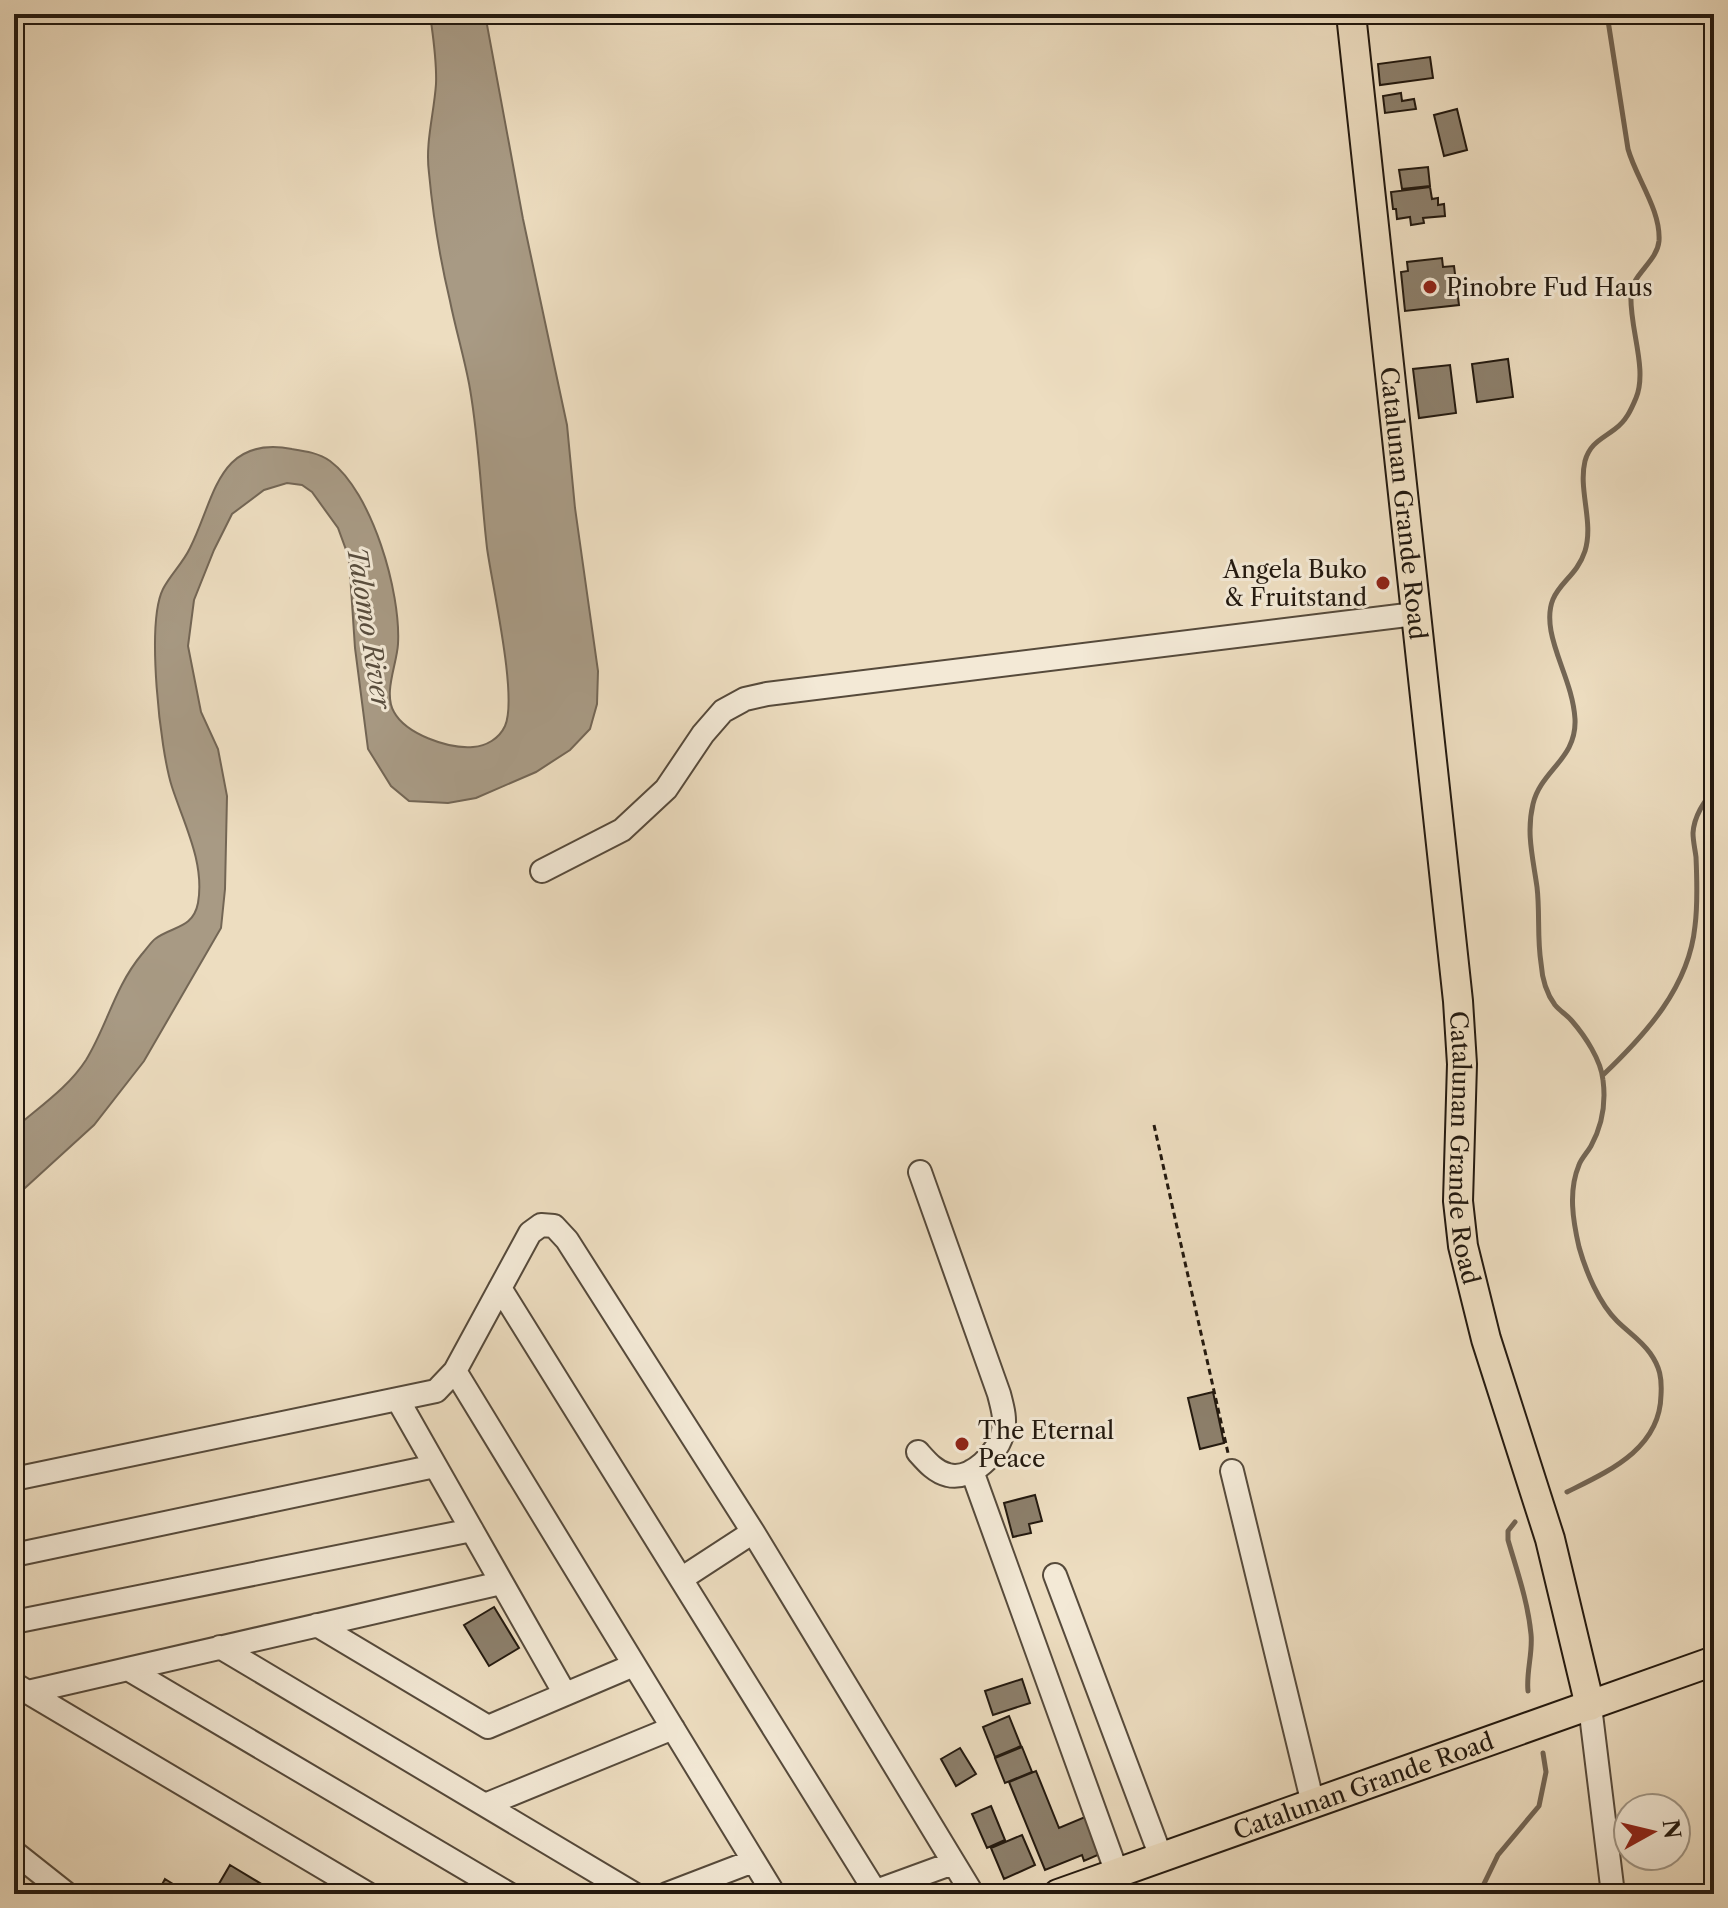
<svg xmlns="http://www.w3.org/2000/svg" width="1728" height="1908" font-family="'Libre Caslon Text',serif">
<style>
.water{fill:#a89a84;stroke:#736655;stroke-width:2}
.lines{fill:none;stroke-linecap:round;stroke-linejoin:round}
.stream{stroke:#736655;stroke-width:5}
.building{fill:#8c7f6b;stroke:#23190f;stroke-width:2}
.minor-casing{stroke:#564a3b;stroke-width:26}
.major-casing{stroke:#23190f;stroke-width:32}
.path{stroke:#23190f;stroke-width:3;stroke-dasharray:6 4;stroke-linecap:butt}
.minor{stroke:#f3e9d6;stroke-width:22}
.major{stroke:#edddc0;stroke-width:28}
.poi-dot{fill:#8f2418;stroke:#f3e9d6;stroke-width:3}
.labels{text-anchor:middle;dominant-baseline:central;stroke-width:6;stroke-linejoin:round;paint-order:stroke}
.poi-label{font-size:24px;fill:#23190f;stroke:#f3e9d6;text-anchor:start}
.street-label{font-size:24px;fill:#23190f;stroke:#f3e9d6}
.water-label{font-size:26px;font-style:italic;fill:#584d3e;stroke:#f3e9d6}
</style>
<rect width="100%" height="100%" fill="#edddc0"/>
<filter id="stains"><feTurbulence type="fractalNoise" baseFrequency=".0025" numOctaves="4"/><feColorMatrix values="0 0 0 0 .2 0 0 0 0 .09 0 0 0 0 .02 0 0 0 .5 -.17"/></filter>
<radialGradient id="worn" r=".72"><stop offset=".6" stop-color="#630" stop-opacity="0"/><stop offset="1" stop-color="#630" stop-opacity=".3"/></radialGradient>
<path class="water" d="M430 14H485L523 219 567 425 575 508 598 671 597 704 590 729 570 750 536 772 476 798 448 803 409 801 391 786 368 749 355 648 349 558 338 528 312 492 302 485 287 483 264 490 232 514 214 550 194 600 188 646 201 712 218 749 227 796 225 889 221 928 144 1061 94 1125 14 1198V1129C39 1107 68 1088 86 1060 108 1024 114 988 142 954 144 952 152 941 155 939 172 926 193 929 198 903 205 863 184 824 172 787 160 750 146 623 163 589 170 575 183 563 190 548 215 499 217 435 292 449 305 451 319 453 330 461 372 492 401 592 398 644 397 664 383 693 394 712 406 734 448 749 473 747 486 746 499 739 505 726 518 697 492 585 487 548 481 496 479 441 470 389 465 360 456 331 450 301 440 259 433 216 429 173 425 143 434 114 436 84 437 60 433 37 430 14Z"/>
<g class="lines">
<path class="stream" d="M1603 1075C1646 1034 1689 987 1695 926 1698 903 1697 880 1696 857 1695 849 1693 841 1693 833 1694 816 1704 802 1714 789
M1567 1492C1609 1471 1660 1449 1661 1395 1662 1378 1660 1367 1650 1353 1641 1340 1628 1332 1617 1321 1599 1303 1586 1272 1579 1247 1573 1221 1568 1191 1579 1165 1581 1159 1587 1153 1591 1146 1602 1126 1606 1103 1603 1080 1601 1060 1585 1036 1572 1021 1567 1015 1560 1011 1555 1005 1546 993 1542 977 1541 963 1537 938 1540 912 1537 887 1533 858 1526 833 1533 804 1541 770 1577 759 1575 719 1573 687 1556 659 1551 631 1543 585 1574 585 1585 551 1594 522 1578 490 1585 461 1590 443 1602 439 1615 429 1626 421 1631 410 1636 398 1648 369 1629 327 1631 294 1632 274 1657 262 1659 241 1661 210 1636 178 1628 149L1607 14
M1515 1522 1508 1531V1540C1517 1571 1528 1602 1531 1634 1533 1653 1526 1672 1528 1691
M1479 1894 1498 1855 1539 1806 1546 1772 1543 1753"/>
</g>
<path class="building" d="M1372 14H1404L1405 20 1373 24Z
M1430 57 1433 78 1380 85 1378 64Z
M1401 93 1402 101 1414 99 1416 109 1385 113 1383 96Z
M1457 109 1467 150 1444 156 1434 115Z
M1428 167 1430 186 1402 189 1399 170Z
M1430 187 1432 199 1438 198V205L1444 204 1445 216 1423 218 1424 223 1411 225 1410 217 1397 219 1396 209H1393L1391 192Z
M1442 258 1443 267 1454 266 1459 305 1405 311 1401 272 1408 271 1407 262Z
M1508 359 1513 397 1477 402 1472 364Z
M1450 365 1456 413 1419 418 1413 369Z
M1213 1392 1224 1443 1200 1449 1188 1398Z
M1035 1495 1042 1521 1029 1524 1031 1533 1013 1537 1004 1503Z
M494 1607 519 1648 489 1666 464 1625Z
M1022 1679 1030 1703 993 1715 985 1691Z
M1009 1716 1021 1746 995 1757 983 1727Z
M1022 1747 1032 1772 1005 1783 995 1758Z
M960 1748 976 1774 956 1786 941 1759Z
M1036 1771 1059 1828 1085 1817 1100 1854 1084 1861 1082 1855 1045 1870 1009 1782Z
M991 1806 1005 1840 987 1848 972 1814Z
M1022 1835 1035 1865 1004 1879 991 1848Z
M230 1865 278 1894H213Z
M165 1879 189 1894H157Z"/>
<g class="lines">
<defs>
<path id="minor" d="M542 871 622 830 666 789 703 734 723 711 745 699 767 694 1415 614
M500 1288 875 1891
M455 1371 774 1894
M398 1400 565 1694
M918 1452C926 1461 935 1472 948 1475 971 1481 999 1453 1003 1431 1006 1418 1002 1406 999 1394L920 1172
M972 1471 1117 1873
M1232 1471 1313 1804
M14 1479 436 1391 455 1371 530 1233 541 1225 554 1226 567 1240 753 1532 972 1893
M14 1555 435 1466
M1055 1575 1161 1857
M681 1579 753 1532
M14 1622 472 1530
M317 1625 488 1727 634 1665
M220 1647 634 1894
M128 1669 509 1894
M14 1684 368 1894
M28 1692 501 1583
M1590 1706 1613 1894
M485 1805 673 1728
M14 1852 67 1894
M667 1894 753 1861
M868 1894 953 1863"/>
<g id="major">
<path id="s1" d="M1351 14 1458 1001 1462 1064 1458 1201 1463 1246 1486 1339 1550 1539 1590 1706"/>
<path id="s2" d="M1058 1894 1714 1661"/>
</g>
</defs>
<use href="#minor" class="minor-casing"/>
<use href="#major" class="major-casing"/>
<path class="path" d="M1154 1125 1228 1453"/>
<use href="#minor" class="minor"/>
<use href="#major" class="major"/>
</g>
<g class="poi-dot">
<circle cx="1430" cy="287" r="8"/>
<circle cx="1383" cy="583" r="8"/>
<circle cx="962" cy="1444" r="8"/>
</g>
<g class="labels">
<g class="poi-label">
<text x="1446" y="287">Pinobre Fud Haus</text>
<text x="1367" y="569" text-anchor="end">Angela Buko<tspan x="1367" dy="28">&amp; Fruitstand</tspan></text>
<text x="978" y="1430">The Eternal<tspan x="978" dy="28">Peace</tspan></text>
</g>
<g class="street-label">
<text stroke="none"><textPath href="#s1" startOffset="492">Catalunan Grande Road</textPath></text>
<text stroke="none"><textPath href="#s1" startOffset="1140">Catalunan Grande Road</textPath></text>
<text stroke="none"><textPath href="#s2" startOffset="324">Catalunan Grande Road</textPath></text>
</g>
<g class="water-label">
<text transform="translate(369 628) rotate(81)">Talomo River</text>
</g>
</g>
<rect width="1728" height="1908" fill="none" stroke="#edddc0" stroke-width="48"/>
<rect x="16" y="16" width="1696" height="1876" fill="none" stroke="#23190f" stroke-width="4"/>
<rect x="24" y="24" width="1680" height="1860" fill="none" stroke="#23190f" stroke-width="2"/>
<g transform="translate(1652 1832) rotate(82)"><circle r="38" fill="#f3e9d6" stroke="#a09686" stroke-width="2"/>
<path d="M0-6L14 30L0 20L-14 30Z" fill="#8f2418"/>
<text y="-12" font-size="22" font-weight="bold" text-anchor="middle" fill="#23190f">N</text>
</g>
<rect width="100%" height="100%" filter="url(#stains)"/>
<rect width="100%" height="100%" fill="url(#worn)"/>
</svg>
